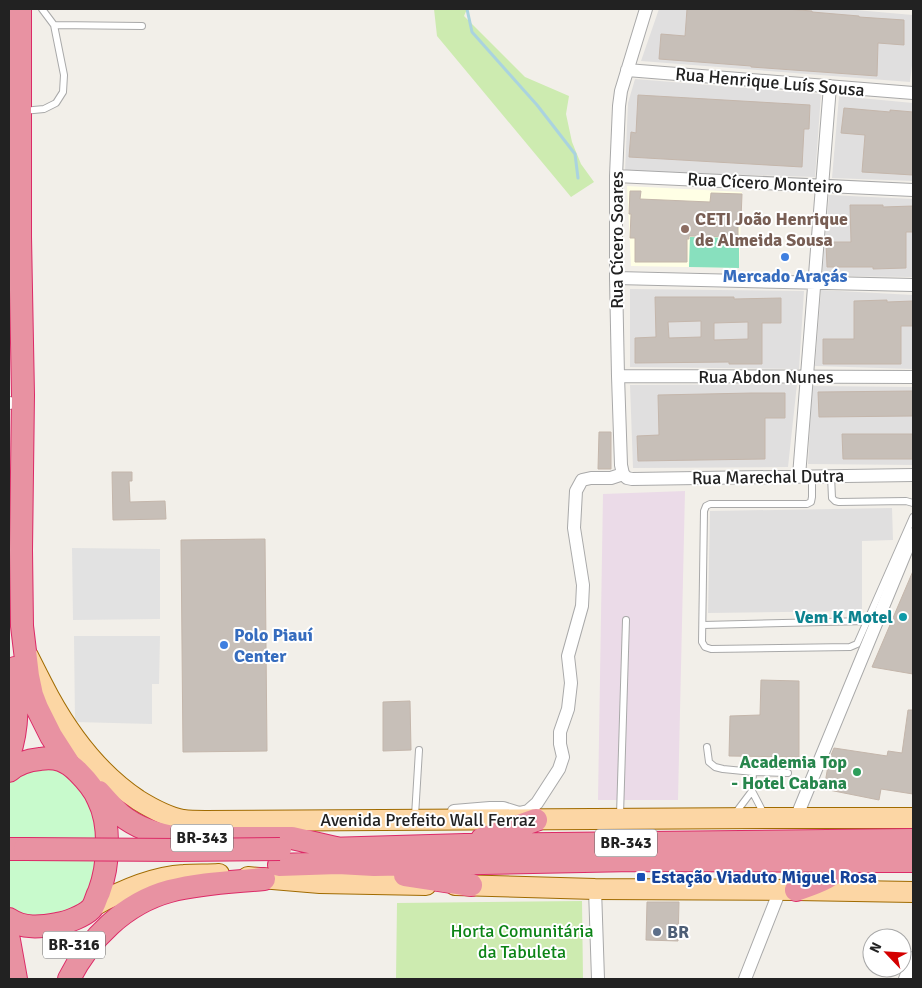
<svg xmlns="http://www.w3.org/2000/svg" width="922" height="988" font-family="Signika,sans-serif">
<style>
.residential{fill:#e0dfdf}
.industrial{fill:#ebdbe8}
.education{fill:#ffffe5}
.grass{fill:#cdebb0}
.park{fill:#c8facc}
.pitch{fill:#88e0be}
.parking{fill:#e2e2e2}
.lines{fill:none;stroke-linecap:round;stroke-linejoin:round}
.stream{stroke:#aad3df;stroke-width:3}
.building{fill:#c7bfb8;stroke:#c4b6ab;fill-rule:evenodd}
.lane-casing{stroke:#a9a9a9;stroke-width:8}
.street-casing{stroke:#a9a9a9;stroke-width:14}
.primary-casing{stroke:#a06b00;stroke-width:22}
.highway-casing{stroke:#dc2a67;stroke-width:24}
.lane{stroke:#fff;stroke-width:6}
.street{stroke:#fff;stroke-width:12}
.primary{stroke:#fcd6a4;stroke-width:20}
.highway{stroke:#e892a2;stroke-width:22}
.highway-bridge-casing{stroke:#dc2a67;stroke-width:24;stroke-linecap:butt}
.highway-bridge{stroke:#e892a2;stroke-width:22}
.education-dot{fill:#8d6e63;stroke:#fff;stroke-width:2}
.shop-dot{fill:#3f7fe0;stroke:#fff;stroke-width:2}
.culture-dot{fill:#0f9aa8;stroke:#fff;stroke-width:2}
.leisure-dot{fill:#2e9e5b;stroke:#fff;stroke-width:2}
.transit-dot{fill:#1a4fb4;stroke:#fff;stroke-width:2}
.service-dot{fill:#5c6f8a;stroke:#fff;stroke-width:2}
.labels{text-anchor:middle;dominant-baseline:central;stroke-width:4;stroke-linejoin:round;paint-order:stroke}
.shield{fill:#fff;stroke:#646464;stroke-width:1}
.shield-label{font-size:16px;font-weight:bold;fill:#222}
.street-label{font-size:18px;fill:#222;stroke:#fff}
.education-label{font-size:18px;font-weight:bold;fill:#785e54;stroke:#fff;text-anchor:start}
.shop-label{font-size:18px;font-weight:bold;fill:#366cbe;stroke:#fff}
.culture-label{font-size:18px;font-weight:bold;fill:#0d838f;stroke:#fff;text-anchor:end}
.leisure-label{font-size:18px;font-weight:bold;fill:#27864d;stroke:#fff;text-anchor:end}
.transit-label{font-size:18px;font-weight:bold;fill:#164399;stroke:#fff;text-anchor:start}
.park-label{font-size:18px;fill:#0c8416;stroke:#fff}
.service-label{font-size:18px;font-weight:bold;fill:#4e5e75;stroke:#fff;text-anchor:start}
</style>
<rect width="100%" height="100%" fill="#f2efe9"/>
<path class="residential" d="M659 9H844L913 15V57L910 82 641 61Z
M635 79 821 94 815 177 625 171 628 103Z
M839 96 913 103V181L832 178Z
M829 195 913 199V277L822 276Z
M630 289 804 291 799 369 630 367Z
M821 290 913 295V369L815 366Z
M797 384 788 467 633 468 630 385Z
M812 386 913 387V465L808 464Z
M892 508 893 540 862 541V611L708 613 710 511Z"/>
<path class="industrial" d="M685 491 678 800H598L603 494Z"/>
<path class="education" d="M627 186 742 192 739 268 631 266Z"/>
<path class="grass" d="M434 9H467L464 16 525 77 569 96 566 114 572 142 581 164 594 182 571 197 437 36Z
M582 901 583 979H396L397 903Z"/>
<path class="park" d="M52 769 65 774 91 802 99 852 86 901 75 910 30 918 9 909V781L23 771Z"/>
<path class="pitch" d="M690 237 739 238V268L689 267Z"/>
<path class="parking" d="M72 548 160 549V619L73 620Z
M74 636H160L159 684H152V724L75 722Z"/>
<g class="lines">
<path class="stream" d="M467 9 472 32 537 105 575 154 578 178"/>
</g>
<path class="building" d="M687 9H786L812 11V12L859 16V17L904 20V45L878 43 877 76 751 67V66L659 59 661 34 685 36Z
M638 95 810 105 809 129H804L802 167 629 157 631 132 636 133Z
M844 108 890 112V110L913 112V175L862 172 865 135 841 133Z
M630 191H641L640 199 710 202 711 193 742 194 741 219H738V237L689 236V239H687V262H635V238H630L631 214H629Z
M850 205H883V207L913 206V232H906V268L873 269V267H827L826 242H851Z
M655 297H734V299L781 298V323H762V364H729V362L635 363V338L656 337ZM701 321V337L669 338 668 322ZM748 322V339L714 340V323Z
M887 300V302L913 301V326H901V364H823V339H854V301Z
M913 391V416L819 417 818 392Z
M752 393H785V418H765V459L638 461 637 436 659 435 658 395Z
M599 432H611V469H598Z
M842 434H913V459H843Z
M112 472H132V481H129L130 502 165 501 166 519 113 520Z
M265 539 267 751 183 752 181 540Z
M913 571V674L872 667Z
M761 680 799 681V757L729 756 730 716 760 715Z
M410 701 411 750 383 751V702Z
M908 710H913V794L881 789 879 800 824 789 829 760 834 748 887 756 888 751 902 753Z
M647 902H679L678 941 646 940Z"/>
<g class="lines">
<defs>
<path id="lane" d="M54 25 142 26
M23 111 44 109 56 103 63 92 64 75 54 25 42 9
M9 288H10
M812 476V497L811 502 807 504H710L706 506 704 511 702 642 705 647 711 649 850 647 857 644 913 517
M831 476 832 498 835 501 839 502 906 501 913 503
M703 625 867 621
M707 747 709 762 715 767 723 769 753 772 788 773
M753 772 752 791 764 814
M620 815 626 620
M734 815 752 791
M415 816 419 750"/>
<path id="street" d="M627 70 913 93
M616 176 913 190
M616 278 913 285
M618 376 913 377
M9 403H10
M623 474 621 465 618 376 616 278V176L619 106 621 91 646 9
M623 474 627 478 632 479 913 475
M799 476 830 86
M454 811 490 808H503L519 813 528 811 537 803 559 769 563 757 560 744V732L568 709 571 683 568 656 582 606 583 585 574 528 576 491 582 480 591 478H611L623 474
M796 818 913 534
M595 889 598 979
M745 979 780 890
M905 979 913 958"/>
<path id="primary" d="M28 656C35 670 42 684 49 697 71 737 99 774 138 800 151 808 167 817 183 820 190 821 198 821 205 821L765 818H913
M248 877 320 883 426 885
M455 885 595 889 796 890 913 892
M92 907C120 891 151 877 184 875 196 874 208 875 219 874"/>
<path id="highway" d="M20 9V237L23 395 21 550 22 626 28 676 32 695 37 708 51 736 69 764
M9 755C19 727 17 696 15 668
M9 771C18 763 29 760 40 759 56 756 67 761 78 772 85 779 94 789 98 799 111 824 109 866 99 892 96 897 95 905 91 909 84 916 66 923 57 924 41 927 23 929 9 919
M99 792C106 800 113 808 121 815 137 828 159 835 179 838H292L340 849
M482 839 536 820
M9 849H25
M327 849 465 845 913 840
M279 865 338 863 374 865 634 860 913 861
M405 875 471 885
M796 890C818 882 832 878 849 860
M9 940 16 979
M69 979C89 939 125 903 170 891 200 883 233 882 264 879"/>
</defs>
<use href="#lane" class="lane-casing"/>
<use href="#street" class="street-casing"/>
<use href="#primary" class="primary-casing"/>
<use href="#highway" class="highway-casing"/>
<use href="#lane" class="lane"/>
<use href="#street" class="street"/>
<use href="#primary" class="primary"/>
<use href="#highway" class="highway"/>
<defs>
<path id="highway-bridge" d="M25 849 178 850 280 849"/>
</defs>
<use href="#highway-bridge" class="highway-bridge-casing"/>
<use href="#highway-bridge" class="highway-bridge"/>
</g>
<circle class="education-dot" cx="685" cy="229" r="5"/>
<g class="shop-dot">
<circle cx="785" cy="257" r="5"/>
<circle cx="224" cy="645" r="5"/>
</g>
<circle class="culture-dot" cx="903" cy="617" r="5"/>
<circle class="leisure-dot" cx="857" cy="772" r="5"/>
<rect class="transit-dot" x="636" y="872" width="10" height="10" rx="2.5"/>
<circle class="service-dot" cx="657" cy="932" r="5"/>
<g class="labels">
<g class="shield">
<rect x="171" y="824.5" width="62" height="27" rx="4"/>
<rect x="595" y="829.5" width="62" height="27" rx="4"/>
<rect x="43" y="931.5" width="62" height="27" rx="4"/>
</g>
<g class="shield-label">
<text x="202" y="838">BR-343</text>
<text x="626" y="843">BR-343</text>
<text x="74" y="945">BR-316</text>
</g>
<g class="street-label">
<text transform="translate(770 82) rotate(5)">Rua Henrique Luís Sousa</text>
<text transform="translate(765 183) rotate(3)">Rua Cícero Monteiro</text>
<text transform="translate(617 240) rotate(-90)">Rua Cícero Soares</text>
<text x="766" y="377">Rua Abdon Nunes</text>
<text transform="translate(768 477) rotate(-1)">Rua Marechal Dutra</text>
<text x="428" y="820">Avenida Prefeito Wall Ferraz</text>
</g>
<g class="education-label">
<text x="695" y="219">CETI João Henrique<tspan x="695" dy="21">de Almeida Sousa</tspan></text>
</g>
<g class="shop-label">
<text x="785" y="276">Mercado Araçás</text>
<text x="234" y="635" text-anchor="start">Polo Piauí<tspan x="234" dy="21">Center</tspan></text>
</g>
<g class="culture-label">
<text x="893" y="617">Vem K Motel</text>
</g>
<g class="leisure-label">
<text x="847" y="762">Academia Top<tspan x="847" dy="21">- Hotel Cabana</tspan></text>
</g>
<g class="transit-label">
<text x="651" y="877">Estação Viaduto Miguel Rosa</text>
</g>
<g class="park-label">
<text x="522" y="931">Horta Comunitária<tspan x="522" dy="21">da Tabuleta</tspan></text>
</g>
<g class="service-label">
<text x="667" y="932">BR</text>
</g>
</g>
<rect width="922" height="988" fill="none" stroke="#222222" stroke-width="20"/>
<g transform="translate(887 953) rotate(295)"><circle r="24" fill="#ffffff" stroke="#a7a7a7"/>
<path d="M0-4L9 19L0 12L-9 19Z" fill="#d40000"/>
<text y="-8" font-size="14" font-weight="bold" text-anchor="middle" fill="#222222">N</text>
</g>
</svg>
